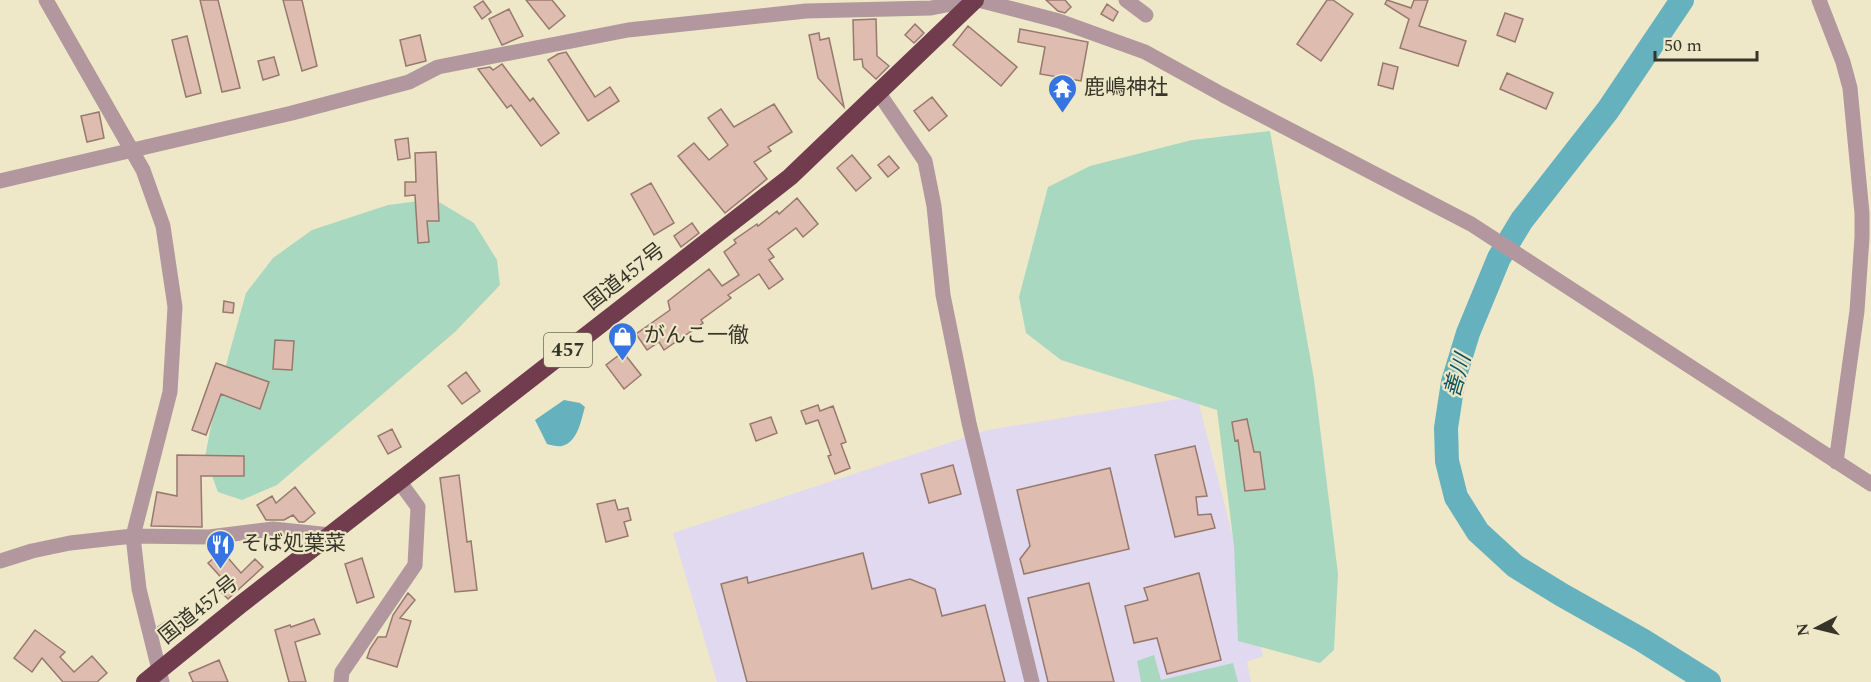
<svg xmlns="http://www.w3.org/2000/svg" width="1871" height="682" font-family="Spectral,'Noto Sans JP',serif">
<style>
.industrial{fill:#e0d9ef}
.green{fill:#a8d8c0}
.water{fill:#65b1be}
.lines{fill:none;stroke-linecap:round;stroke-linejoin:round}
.river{stroke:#65b1be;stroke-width:24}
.building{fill:#debcb0;stroke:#98796e;stroke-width:1.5}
.minor{stroke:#b2979e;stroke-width:15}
.highway{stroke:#713c4e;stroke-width:18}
.labels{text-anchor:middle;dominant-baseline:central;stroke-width:4.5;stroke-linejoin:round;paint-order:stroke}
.shield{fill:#eee8c8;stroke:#6e6b59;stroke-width:1.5}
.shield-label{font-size:20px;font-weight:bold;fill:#373529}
.poi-label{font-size:21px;fill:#373529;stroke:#eee8c8;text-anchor:start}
.street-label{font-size:21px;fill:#373529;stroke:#eee8c8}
.water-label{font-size:22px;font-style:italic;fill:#13555f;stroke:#eee8c8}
</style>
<rect width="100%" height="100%" fill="#eee8c8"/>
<path class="industrial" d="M1197 396 1263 656 1247 662 1251 682H717L673 533 988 430Z"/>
<path class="green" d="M1270 131 1314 379 1338 574 1334 650 1320 663 1238 641 1234 546 1217 410 1061 360 1026 333 1019 297 1048 187 1090 166 1192 140Z
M434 199 474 223 497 260 500 285 456 331 277 485 242 500 218 492 205 457 215 405 246 293 273 258 312 230 388 205Z
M1154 655 1161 680 1233 663 1238 682H1141L1137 661Z"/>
<path class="water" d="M564 400 580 403 585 407C581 420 578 442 562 446 558 447 551 445 547 444L535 420Z"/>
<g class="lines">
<path class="river" d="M1682 0 1608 110 1522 220 1499 258 1468 333 1453 382 1446 428 1447 461 1456 497 1478 532 1515 566 1562 595 1642 640 1709 682"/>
</g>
<path class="building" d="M200 0H218L240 88 222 92Z
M283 0H302L317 66 302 71Z
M526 0H552L565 16 549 29Z
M1046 0H1065L1071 7 1065 13 1058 11Z
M1327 0H1333L1353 14 1321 61 1297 44Z
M1387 0 1411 8 1414 0H1428L1419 26 1466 41 1458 66 1400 48 1409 19 1385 4Z
M483 1 491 12 482 19 474 7Z
M1107 4 1118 12 1113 21 1101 14Z
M509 9 523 36 502 45 489 19Z
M1505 13 1523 19 1515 42 1497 35Z
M876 19 877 56 889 66 876 79 863 67 862 59 854 60 853 20Z
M915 24 924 33 914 43 905 35Z
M968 26 1017 67 1001 86 953 45Z
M1020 29 1088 42 1081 81 1040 74 1045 47 1018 42Z
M819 33 820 40 829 38 844 107 818 78 809 35Z
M420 35 426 61 406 66 400 40Z
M187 36 201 93 186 97 172 40Z
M566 52 595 97 610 87 619 101 588 121 548 60 558 54Z
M274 57 279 75 263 80 258 61Z
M1383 63 1398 67 1393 89 1378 85Z
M502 64 530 101 533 98 559 133 541 146 511 105 507 108 478 69 490 67 493 70Z
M1507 73 1553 93 1546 109 1500 89Z
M932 97 947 116 929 131 914 111Z
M774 104 792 132 768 147 771 151 754 162 767 179 725 213 678 156 694 143 709 160 728 145 708 118 721 109 734 127Z
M99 112 104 138 87 142 81 116Z
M408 138 410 158 398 160 395 140Z
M436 152 439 221H427L429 242 418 243 415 195 405 196V182H416L415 153Z
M852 155 871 178 856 191 837 168Z
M889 156 899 168 888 177 878 165Z
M651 183 674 223 654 235 631 194Z
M797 198 818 224 803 237 796 228 768 249 774 257 769 260 783 279 769 289 759 274 728 295 731 298 701 320 703 323 664 350 659 342 647 350 636 334 670 310 668 301 709 269 722 286 739 275 724 252 736 243 734 240 757 224 758 226 777 211 779 214Z
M692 223 699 233 681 247 674 236Z
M224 301 234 303 233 313 223 312Z
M275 340 294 341 292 370 273 369Z
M623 352 641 375 624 389 606 365Z
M216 363 269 382 260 409 221 394 206 435 192 430Z
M466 372 480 391 462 404 448 386Z
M818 405 820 411 833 406 846 442 841 444 850 468 835 474 828 456 831 455 818 420 806 424 801 411Z
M771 417 777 433 756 441 750 424Z
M1247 419 1254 452H1260L1265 489 1245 491 1238 440 1235 441 1232 422Z
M392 429 401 447 388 454 378 436Z
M1195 446 1207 496 1196 497 1198 515 1211 514 1215 528 1175 537 1155 455Z
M177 455 244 456V476H201L202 527 151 526 157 492 177 496Z
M953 465 961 494 929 503 921 474Z
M1110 468 1129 549 1024 574 1020 559 1030 546 1017 490Z
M459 475 467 542 471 541 477 590 455 592 440 478Z
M295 487 315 513 304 522H299L293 515 284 520H266L257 505 272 496 276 503Z
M615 500 618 510 628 508 631 520 624 522 628 536 606 542 597 504Z
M222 551 241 573 255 559 263 567 228 599 221 592 228 585 208 563Z
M863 553 872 589 910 579 935 589 942 616 985 605 1005 682H747L721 584 747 577 748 583Z
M362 558 374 597 357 603 345 564Z
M1199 573 1221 660 1167 674 1157 638 1134 643 1125 606 1148 600 1144 588Z
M1089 583 1114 682H1048L1028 598Z
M408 593 415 600 400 618 411 621 397 667 367 658 370 649 378 637H386L393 615Z
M175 615 183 626 165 639 158 627Z
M314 619 320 634 295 642 306 682H289L275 630 290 625 291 627Z
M35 630 65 652 60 657 74 672 92 656 107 673 97 682H63L42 658 32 672 14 658Z
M219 660 228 682H193L189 673Z"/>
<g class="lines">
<path class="minor" d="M46 0 143 170 163 226 175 307 170 392 133 536 139 589 162 682
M978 0 1059 21 1145 52 1223 95 1471 224 1871 484
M1126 0 1146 15
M1819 0 1843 62 1850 88 1862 213V237L1857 311 1836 462
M878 92 925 161 934 206 943 295 969 423 1032 682
M0 181 292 113 409 82 438 67 628 30 806 11 931 8 972 0
M0 561 32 551 70 543 133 536 209 537 273 529 331 535
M341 682 342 672 415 565 418 507 399 481"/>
<path class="highway" d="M145 682 240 605 790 177 975 0"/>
</g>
<defs>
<symbol id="temple-pin" viewBox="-11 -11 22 30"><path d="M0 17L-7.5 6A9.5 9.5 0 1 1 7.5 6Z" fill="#3574e2" stroke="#eee8c8"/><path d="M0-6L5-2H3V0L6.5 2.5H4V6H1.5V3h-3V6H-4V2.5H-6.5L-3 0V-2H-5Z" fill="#fff"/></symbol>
<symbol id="shop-pin" viewBox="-11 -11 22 30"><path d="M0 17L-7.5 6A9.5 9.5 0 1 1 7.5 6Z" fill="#3574e2" stroke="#eee8c8"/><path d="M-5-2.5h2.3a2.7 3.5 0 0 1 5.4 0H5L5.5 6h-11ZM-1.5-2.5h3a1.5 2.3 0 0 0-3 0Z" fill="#fff"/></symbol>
<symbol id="restaurant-pin" viewBox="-11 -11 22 30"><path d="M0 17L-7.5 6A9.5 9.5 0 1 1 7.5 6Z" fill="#3574e2" stroke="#eee8c8"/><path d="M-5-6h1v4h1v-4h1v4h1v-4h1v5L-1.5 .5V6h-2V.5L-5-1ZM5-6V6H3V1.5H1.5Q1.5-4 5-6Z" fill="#fff"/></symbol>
</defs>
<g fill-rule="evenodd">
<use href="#temple-pin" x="1046" y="72" width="33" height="45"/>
<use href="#shop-pin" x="606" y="320" width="33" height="45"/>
<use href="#restaurant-pin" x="204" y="528" width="33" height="45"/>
</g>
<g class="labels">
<rect class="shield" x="544" y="333" width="48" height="34" rx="4.5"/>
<g class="shield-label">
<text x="568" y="350">457</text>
</g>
<g class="poi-label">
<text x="1084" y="88">鹿嶋神社</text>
<text x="644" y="336">がんこ一徹</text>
<text x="241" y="544">そば処葉菜</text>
</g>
<g class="street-label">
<text transform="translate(625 277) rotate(-38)">国道457号</text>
<text transform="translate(199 610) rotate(-39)">国道457号</text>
</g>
<g class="water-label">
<text transform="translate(1458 376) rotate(-74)">善川</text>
</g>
</g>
<g transform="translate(1817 628) rotate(263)" stroke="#eee8c8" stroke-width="4.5" paint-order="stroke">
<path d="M0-4.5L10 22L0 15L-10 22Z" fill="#373529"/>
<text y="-9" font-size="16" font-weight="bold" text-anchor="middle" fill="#373529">N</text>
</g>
<path d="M1655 51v9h102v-9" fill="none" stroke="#373529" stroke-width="3"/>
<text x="1664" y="51" font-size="18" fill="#373529" stroke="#eee8c8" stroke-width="4.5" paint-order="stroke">50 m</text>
</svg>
